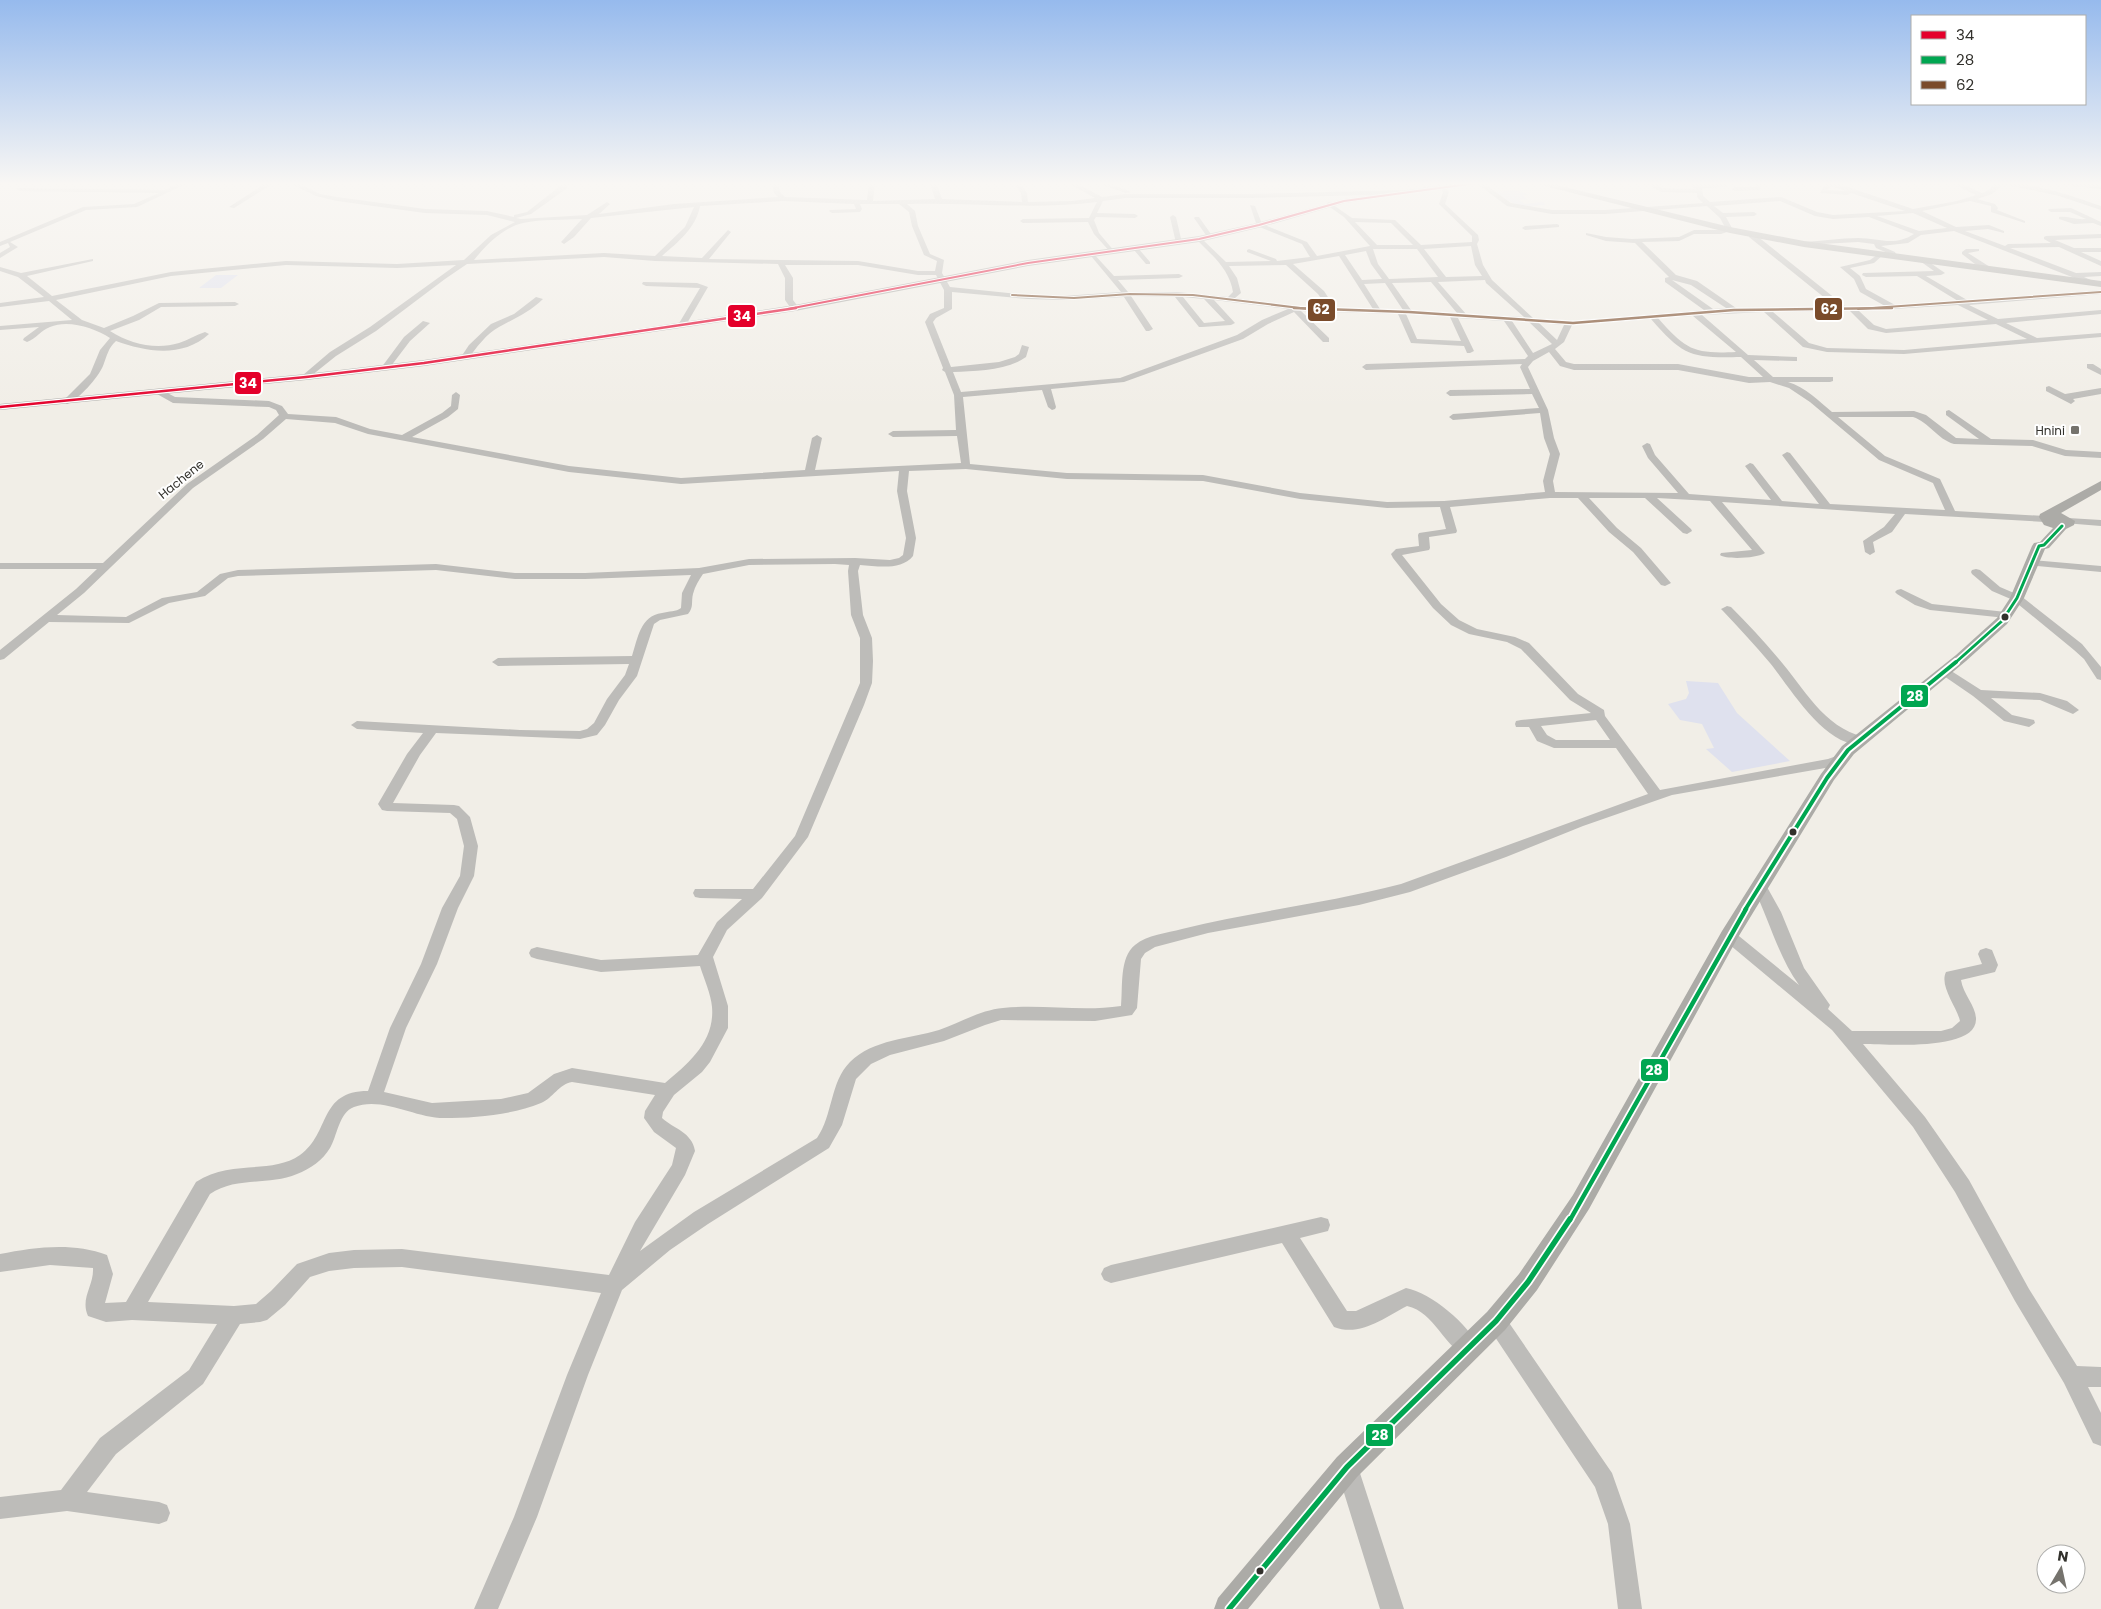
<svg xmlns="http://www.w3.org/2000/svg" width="2101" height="1609" font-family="Poppins,sans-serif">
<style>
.green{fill:#dfe1ee}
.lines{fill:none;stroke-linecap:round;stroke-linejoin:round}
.minor{fill:#bdbcb9;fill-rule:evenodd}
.major{fill:#acaba7;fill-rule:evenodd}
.bus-1-far1-casing{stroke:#fff;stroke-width:4}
.bus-1-casing{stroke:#fff;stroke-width:5}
.bus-2-far3-casing{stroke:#fff;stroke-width:6}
.bus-2-far2-casing{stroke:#fff;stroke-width:8}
.bus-2-far1-casing{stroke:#fff;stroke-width:8}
.bus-2-casing{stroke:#fff;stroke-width:9}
.bus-3-far1-casing{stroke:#fff;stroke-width:4}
.bus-3-casing{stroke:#fff;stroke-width:5}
.bus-1-far1{stroke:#e4002b;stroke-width:2}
.bus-1{stroke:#e4002b;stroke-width:2.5}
.bus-2-far3{stroke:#00a651;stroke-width:3}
.bus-2-far2{stroke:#00a651;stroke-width:4}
.bus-2-far1{stroke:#00a651;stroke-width:4.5}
.bus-2{stroke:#00a651;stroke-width:5.5}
.bus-3-far1{stroke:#7a4b2a;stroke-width:2}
.bus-3{stroke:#7a4b2a;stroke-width:2.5}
.poi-dot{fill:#75736d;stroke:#fff;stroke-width:2}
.bus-dot{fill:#32312c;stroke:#fff;stroke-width:2}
.labels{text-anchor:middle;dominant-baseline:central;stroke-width:4;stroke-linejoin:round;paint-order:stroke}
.far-poi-label{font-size:12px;fill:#32312c;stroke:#fff;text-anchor:end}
.far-street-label{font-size:12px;fill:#32312c;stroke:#fff}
.line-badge{stroke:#fff;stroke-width:2}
.badge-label{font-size:14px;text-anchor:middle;font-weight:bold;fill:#fff}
</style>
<rect width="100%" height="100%" fill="#f1eee7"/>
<path class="green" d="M1517 190 1529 195H1522L1527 199 1519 200 1525 204 1543 202 1545 205C1519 207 1517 207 1495 192Z
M216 275H238L221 288H199Z
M1686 681 1718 683 1737 713 1790 761 1732 772 1706 749 1714 748 1702 724 1680 720 1668 704 1686 699 1689 693Z"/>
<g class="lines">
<path class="minor" d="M179 183H188L137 207 86 210 10 242 18 247 0 258V253L10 247 8 243 0 246V242L83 207 134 204 159 193 19 191 17 188 165 190Z
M266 183H274L234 208 229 207Z
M289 183H298L320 194 337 197 425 209 487 211 514 217V215L527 212 564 183H570L566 189 531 214 516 218 521 219 587 215 607 202 610 204 599 214 674 204 778 197 774 193 772 183H778L780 192 785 197 867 200 869 183H875L873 201 935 199 930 183H936L942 199 1022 202 1021 193 1014 183H1020L1027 193 1028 202 1072 201 1095 198 1068 183H1076L1102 197 1125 194H1253L1404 190 1407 192 1404 194 1253 198H1125L1103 201 1097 213 1135 214 1138 216 1135 218 1096 217 1094 220 1099 233 1115 252 1112 254 1094 234 1088 222 1023 223 1020 221 1023 219 1089 218 1097 202C1034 210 970 202 907 204L915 211 918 226 930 254 944 260 942 273 950 287 1028 295 1063 296 1121 292 1091 256 1090 255 1093 253 1114 276 1179 274 1183 276 1179 278 1118 280 1128 292H1177L1228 297 1233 292C1230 270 1212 255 1197 240V238H1201L1226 262 1271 261 1247 252V250L1249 249 1276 259 1277 261 1310 257 1302 244 1257 226 1250 205 1255 206 1262 224 1307 242 1317 256 1370 246 1344 217 1327 205V203L1329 202 1352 218 1395 220 1421 245 1472 242V236L1439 204 1443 192 1440 188 1443 186 1449 192 1445 204 1478 235 1479 240 1477 244 1483 265 1492 280 1533 318 1573 321 1704 310 1665 282V278L1669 277 1635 243 1606 241 1586 235V233L1606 237 1632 239 1679 237 1694 230H1724L1726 229 1720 218 1707 206 1605 214H1552L1507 206 1476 183H1483L1511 203 1552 210H1605L1703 203 1697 197V193L1661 192 1646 183H1654L1662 188 1696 189 1687 183H1725L1727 185 1724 187 1702 188 1703 196 1710 202 1781 197 1817 212 1833 215 1905 211 1851 193 1848 195 1820 193 1826 183H1836L1913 209 1957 201 1976 195 1951 183H1960L1982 193C1989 191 1993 185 1999 183 2020 178 2079 198 2101 206V210L2059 196 2004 184 1992 194 1977 199 1995 204 1998 208 1997 210 2025 221V223L1991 212V206L1970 201 1922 211 1956 227 1989 225 2004 231V233L1988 229 1965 231 2005 246 2008 244 2051 243 2044 239V237L2046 236 2101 234V238L2055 240 2074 248H2101V252H2081L2101 261V266L2059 247 2010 248 2076 273 2101 272V276L2084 277 2093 281V285H2087L2072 277 1954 231 1921 235 1908 243 1881 246 1895 252 1897 257 1894 259 1890 254 1876 248 1874 244 1858 242 1802 245 1801 244 1804 242C1822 241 1840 238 1858 238 1879 238 1894 247 1914 234L1869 217 1833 219 1815 216 1780 201 1714 206 1723 213 1754 212 1757 214 1754 216 1726 217 1733 230 1721 234H1694L1679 241 1642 242 1676 275 1697 281 1736 308 1836 307 1749 237V234L1752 232 1846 307 1885 306 1860 292 1854 279 1840 267 1870 260 1880 253 1883 255 1874 263 1850 268 1860 276 1866 289 1895 305 1958 301 1917 276 1866 277 1862 275 1863 273 1934 271 1920 261 1926 260 1945 273 1941 275 1926 276 1967 300 2101 290V294L1969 305 1998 319 2101 310V314L2006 323 2037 338 2101 333V337L1904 354 1827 352 1803 347 1764 312 1702 315 1748 355 1797 357V361H1794L1754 360 1773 377H1833V381L1830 382H1788C1805 387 1819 401 1832 412L1914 411 1926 415 1956 438 1979 439 1946 415V411L1949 410 1991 439 2033 440 2066 450 2101 452V458L2065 456 2032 446 1954 444C1937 439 1929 422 1913 417H1838L1885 456 1940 479 1955 511 2045 516 2050 519 2045 522 1905 514 1892 532 1873 542 1875 552 1870 555 1865 552 1863 541 1884 527 1895 514 1722 502 1765 553C1759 558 1726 560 1720 555L1721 553 1752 550 1710 501 1657 498 1691 529 1692 531 1687 534 1683 533 1645 498H1589L1617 528 1641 548 1671 583 1665 586 1661 585 1633 552 1609 532 1578 498H1550L1450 507 1457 531 1456 533 1429 537 1430 548 1429 550 1402 555 1441 604 1459 620 1477 629 1515 637 1529 643 1578 694 1604 710 1605 716 1660 790 1828 759 1842 754 1849 758 1847 761 1831 767 1672 795 1583 826 1506 857 1410 892 1359 905 1208 933 1155 947 1145 953 1141 959 1137 1008 1132 1015 1095 1021 1001 1020 985 1025 944 1041 890 1055 871 1064 856 1079 842 1125 829 1148 708 1224 670 1250 622 1290 588 1375 537 1517 498 1609H474L514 1517 567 1375 601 1293 402 1267 354 1268 329 1271 310 1277 285 1305 267 1320 260 1322 240 1324 203 1384 116 1454 87 1492 159 1502 167 1505 170 1513 167 1521 159 1524 67 1511 0 1519V1497L61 1490 100 1438 189 1370 217 1324 132 1320 106 1322 88 1316C80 1298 94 1286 93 1268L50 1265 0 1272V1254C35 1247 73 1242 107 1255L113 1274 105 1303 126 1302 196 1182C231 1159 271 1175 300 1155 331 1133 318 1091 368 1091L390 1028 421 964 442 908 460 876 464 846 457 819 450 813 387 811 382 810 378 804 407 754 423 733 357 729 351 725 357 721 520 730 580 731 587 729 594 723 607 699 625 675 629 664 498 666 492 662 498 658 632 656C638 638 640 616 662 613 669 611 676 612 681 608L682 593 691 575 585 579H515L436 570 238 576 228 578 205 596 169 603 129 623 49 622 4 659 0 660V650L76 589 97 569H0V563H103L187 484 257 435 279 415 276 410 269 407 173 403 157 394V390L160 389 175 397 269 401 282 406 288 414 336 417 370 429 402 435 442 413 451 406 452 395 456 392 460 395 458 409 448 417 412 437 569 466 681 478 805 470 812 438 817 435 822 438 815 470 961 463 957 436 893 437 888 434 893 431 956 430 954 395 945 372 942 370 943 368 925 322 930 314 944 308V290L936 275H918L858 265H785L793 278V300L799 308 795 310H792L785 300V278L778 264 655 261 604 257 467 264 445 279 376 331 336 356 306 380 302 377 303 375 330 352 370 327 456 265 397 268 286 265 171 276 56 300 82 320 104 328 133 316 159 303 235 302 239 304 235 306 161 307 139 320 110 331C130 344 156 350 179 343 188 340 196 335 205 332L209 334C183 358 146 352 116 341 108 348 107 356 103 366 98 378 79 399 67 404L63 401 90 374 100 350 110 338C95 328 68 319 50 327 41 330 36 339 27 342L23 340 24 338 39 327 0 330V326L72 320 49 301 0 307V303L44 297 18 277 0 271V267L21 273 93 259V261L27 276 52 296 171 272 286 261 397 264 464 260 491 235 515 222 487 215 425 213 337 201 316 196ZM1831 186 1846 191 1827 190ZM783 201 854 204 856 209 830 210 829 211 832 213 860 212 862 209 860 204H899L909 212 912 226 924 255 937 261 935 271H918L858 261 709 259 731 232 728 230 702 258 662 256C678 242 696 228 700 206ZM694 207 685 227 655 256 604 253 474 260C486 245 504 227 523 223 542 219 563 220 582 219L562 241 561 242 564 244 574 237 591 218ZM1913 213 1947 228 1919 231 1877 216ZM1355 222 1391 223 1413 245H1377ZM1471 246 1475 265 1482 276 1446 277 1424 249ZM1373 249H1417L1438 277 1389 279 1378 264ZM1366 251 1371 264 1382 279 1362 280 1345 255ZM1339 256 1373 309 1335 308 1324 291 1293 264ZM1286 265 1318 294 1327 307H1303L1235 298 1241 293 1237 278 1229 266ZM1485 280 1486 283 1524 317 1466 314 1438 282ZM1672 280 1691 285 1726 308 1713 309ZM1431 282 1457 313 1411 310 1392 283ZM1385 283 1403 310 1380 309 1364 284ZM952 292 1028 299 1063 300 1124 297 1146 331H1149L1153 329 1131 296 1175 297 1199 327H1202L1231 325 1235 323 1214 300 1288 309 1262 320 1237 335 1120 378 961 392 953 372C976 371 1007 371 1026 357L1029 347 1022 345 1019 354 1015 357 999 362 951 367 933 322 936 318 952 309ZM1183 297 1204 299 1225 321 1204 323ZM1958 305 1988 320 1886 329 1874 325 1859 311ZM1301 311 1398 314 1411 343 1464 346 1467 353H1470L1474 351 1458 318 1504 321 1528 356 1525 359 1366 364 1362 367 1366 370 1522 364 1520 367 1530 389 1450 390 1446 393 1450 396 1532 394 1539 408 1453 414 1449 417 1453 420 1540 413 1544 438 1550 454 1543 481 1545 492 1444 501 1387 502 1300 493 1203 475 1067 473 970 464 963 397 1042 390 1048 407 1052 410 1055 409 1056 407 1051 389 1124 382 1243 339 1268 324 1294 312 1323 342H1329V338ZM1850 311 1868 329 1886 333 1996 324 2027 339 1904 350 1827 348 1809 343 1773 312ZM1406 314 1450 317 1461 341 1417 339ZM1693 316 1736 352C1694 354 1686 350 1658 318ZM1651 319C1684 357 1692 358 1741 357L1763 377H1749L1678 364H1574L1566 362 1555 349 1564 342 1572 325ZM1512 321 1529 322 1552 344 1533 353ZM1539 323 1564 325 1557 340ZM1549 352 1560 366 1574 370H1678L1749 383 1770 382 1789 388 1810 402 1879 460 1933 483 1945 510 1830 504 1790 453 1787 452 1782 455 1819 504 1782 501 1753 464 1750 463 1745 466 1771 500 1689 494 1655 455 1650 444 1647 443 1642 446 1648 458 1678 493 1555 492 1553 481 1560 454 1554 438 1548 410 1528 367 1533 361ZM286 419 335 423 368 434 569 472 681 484 899 471 897 491 906 538 903 555 899 558 890 560 855 558 749 559 699 568 585 573H515L436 564 238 570 220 574 197 592 162 598 126 617 57 615 84 593 193 488 263 439ZM966 469 1067 479 1203 481 1300 499 1387 508 1440 507 1446 529 1419 533 1418 535 1419 546 1396 549 1391 554 1393 558 1433 608 1451 625 1469 634 1507 642 1521 649 1570 700 1591 713 1521 720 1516 721 1515 724 1516 727H1529L1537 741 1554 748H1616L1648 794 1401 884C1329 903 1254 911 1182 929 1167 933 1147 935 1135 945 1119 958 1123 987 1121 1006 1082 1012 1043 1004 1003 1008 980 1010 960 1023 939 1030 910 1039 873 1039 850 1062 830 1082 833 1115 817 1138L694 1212 640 1251 685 1175 695 1151C692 1132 674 1129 662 1118L663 1112 674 1095 702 1072 710 1062 728 1028V1006L713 957 727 930 762 898 808 837 864 705 872 683 873 661 872 638 863 615 858 571 860 565C877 566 901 571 913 556L916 538 907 491 909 471ZM835 564 849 565 848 571 851 615 860 638V683L795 836 753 889H695L693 893 695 897 700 898 742 899 717 922 698 955 601 960 537 947 531 949 529 953 531 957 537 959 601 972 700 966C704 979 711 994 712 1007 715 1041 689 1063 665 1083L572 1068 554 1074 528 1093 501 1099 432 1103 384 1092 406 1028 437 964 458 908 474 876 478 846 470 817 459 806 454 805 393 803 420 755 436 733 580 739 597 735 605 725 619 700 637 676 654 624 660 620 688 614C694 607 691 602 693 594 695 586 699 580 703 574L749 565ZM1596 720 1610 740H1556L1547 735 1541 726ZM572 1082 655 1095 645 1111 644 1118 654 1132 676 1148 672 1165 635 1222 609 1275 402 1249 354 1250 329 1253 297 1264 271 1291 256 1304 234 1306 148 1302 210 1194C236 1176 269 1186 297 1174 310 1169 323 1160 330 1148 337 1137 339 1112 354 1107 382 1096 415 1118 444 1118 475 1118 512 1115 541 1103 553 1098 559 1084 572 1082Z
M1097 183H1107L1131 192 1126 193Z
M1575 183H1582V184L1579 186Z
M1755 183H1761L1760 190 1735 191 1732 189 1735 187H1755Z
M1899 183H1942L1939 185Z
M2063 183 2101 185V189L2066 185Z
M2049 209 2071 208 2101 222V226L2093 223 2074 224 2059 219V217C2068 216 2076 220 2086 219L2070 212H2051L2048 210Z
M1173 215 1176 217 1182 243 1179 245 1176 243 1170 217Z
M1195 217H1199L1213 237 1212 238H1208L1194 218Z
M1557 224 1559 225V227L1525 230 1522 228 1525 226Z
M1134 248H1138L1150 262V264H1146L1134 250Z
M1966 249H1979V251L1968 253 1990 267V271H1984L1962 254V252Z
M643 282 697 283 708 287 686 325 682 327 678 325 700 288 646 286 642 284Z
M536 297 543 299C530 312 515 318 499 327 487 333 476 348 468 359H462L461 357 469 345 491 324 514 314Z
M423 321 430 323 410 341 388 370H382L381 368 404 337Z
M2087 364H2093L2101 369V375L2087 368Z
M2049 386 2065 394 2101 388V394L2073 399 2075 401 2071 404 2046 391V387Z
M2068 518 2101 520V526L2064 523 2063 521 2064 519Z
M2031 560 2101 566V572L2027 565 2026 563 2027 561Z
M1976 569 1980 570 2000 587 2021 596 2082 644 2101 667V680L2097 679 2084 659 2074 650 2013 600 1992 591 1972 574 1971 572 1972 570Z
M1901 589 1932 604 2006 612 2012 615 2006 618 1930 610 1915 605 1897 594 1895 592 1897 590Z
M1727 606 1731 607C1747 623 1763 640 1778 658 1804 688 1823 727 1864 737L1865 740 1864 743C1828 752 1789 686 1770 663 1755 645 1739 628 1723 611L1721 609Z
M1945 667 1981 690 2040 693 2067 701 2079 710 2073 714 2040 700 1991 698 2012 715 2034 720 2035 723 2029 727 2004 721 1973 696 1941 674 1939 671Z
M1760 882 1765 883 1767 887 1781 912 1804 968 1830 1005 1828 1009 1852 1031H1941L1952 1028 1960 1021C1957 1007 1939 986 1946 972L1982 964 1978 954 1980 950 1986 948 1992 950 1998 965 1995 972 1961 980C1963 994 1976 1006 1976 1019 1977 1052 1885 1044 1863 1044L1925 1117 1969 1180 2029 1289 2077 1366 2101 1367V1387H2088L2101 1413V1446L2093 1443 2064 1383 2015 1301 1955 1192 1913 1127 1832 1030 1724 940 1721 936 1724 932 1729 930 1734 932 1799 985C1778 956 1769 919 1753 887L1755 883Z
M1321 1217 1328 1219 1330 1225 1328 1231 1300 1238 1347 1311H1356L1406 1288C1431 1293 1469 1324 1479 1348L1476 1355 1469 1358C1444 1348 1435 1312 1407 1306 1384 1318 1360 1337 1334 1327L1282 1243 1111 1283 1104 1280 1101 1274 1104 1268 1111 1265Z
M1496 1312 1503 1314 1612 1473 1630 1524 1642 1609H1618L1608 1524 1595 1487 1489 1328 1486 1321 1489 1314Z
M1347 1456 1355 1459 1358 1467 1404 1609H1380L1336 1467 1339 1459Z"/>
<path class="major" d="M1456 183H1480L1345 203 1262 227 1199 242 1028 266 795 311 424 366 306 380 0 410V404L306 374 424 360 631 330 795 305 1028 260 1199 236 1257 223 1344 199Z
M1533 183H1548L1730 227 1804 241 2101 281V287L1804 247 1730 233Z
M2101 481V490L2061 513 2075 521 2074 525 2066 529 2049 548 2045 549 2024 598 2007 624 1966 661 1854 754 1834 780 1737 939 1589 1209 1537 1290 1505 1330 1357 1477 1248 1609H1214L1218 1598 1337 1457 1487 1312 1519 1274 1573 1195 1722 931 1821 774 1842 746 1956 655 1997 618 2010 598 2032 546 2034 543 2040 542 2053 528 2044 525 2039 517 2040 514Z"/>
<defs>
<path id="bus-1-far1" d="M788 309 1028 263 1199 239 1259 225 1344 201 1476 183"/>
<path id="bus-1" d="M0 407 306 377 424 363 796 308"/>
<path id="bus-2-far3" d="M1955 663 2002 621 2017 598 2039 546 2044 545 2062 526"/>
<path id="bus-2-far2" d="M1745 910 1827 778 1848 750 1956 662"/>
<path id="bus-2-far1" d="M1570 1220 1746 909"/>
<path id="bus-2" d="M1229 1609 1347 1467 1496 1321 1528 1282 1570 1219"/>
<path id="bus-3-far1" d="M1012 295 1074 298 1130 294 1193 295 1308 309
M1858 309 2101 292"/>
<path id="bus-3" d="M1294 308 1409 312 1573 323 1734 310 1892 308"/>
</defs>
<use href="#bus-1-far1" class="bus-1-far1-casing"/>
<use href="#bus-1" class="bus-1-casing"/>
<use href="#bus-2-far3" class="bus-2-far3-casing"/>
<use href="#bus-2-far2" class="bus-2-far2-casing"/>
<use href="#bus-2-far1" class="bus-2-far1-casing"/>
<use href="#bus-2" class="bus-2-casing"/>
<use href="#bus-3-far1" class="bus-3-far1-casing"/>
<use href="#bus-3" class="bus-3-casing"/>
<use href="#bus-1-far1" class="bus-1-far1"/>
<use href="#bus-1" class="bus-1"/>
<use href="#bus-2-far3" class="bus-2-far3"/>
<use href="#bus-2-far2" class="bus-2-far2"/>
<use href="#bus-2-far1" class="bus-2-far1"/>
<use href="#bus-2" class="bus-2"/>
<use href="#bus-3-far1" class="bus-3-far1"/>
<use href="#bus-3" class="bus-3"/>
</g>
<linearGradient id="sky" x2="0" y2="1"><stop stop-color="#96baed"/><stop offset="0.45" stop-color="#f9f7f4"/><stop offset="1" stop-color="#f9f7f4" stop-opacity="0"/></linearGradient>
<rect width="2101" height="409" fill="url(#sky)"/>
<rect class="poi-dot" x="2070" y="425" width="10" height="10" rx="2.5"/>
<g class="bus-dot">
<circle cx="2005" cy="617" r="4.5"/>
<circle cx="1793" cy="832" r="4.5"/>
<circle cx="1260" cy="1571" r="4.5"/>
</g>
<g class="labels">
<g class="far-poi-label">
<text x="2065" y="430">Hnini</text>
</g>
<g class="far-street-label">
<text transform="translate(181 479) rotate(-39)">Hachene</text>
</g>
</g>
<g class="line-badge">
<rect x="1814" y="297" width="29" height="24" rx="5" fill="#7a4b2a"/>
<rect x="1307" y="298" width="29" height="24" rx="5" fill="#7a4b2a"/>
<rect x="727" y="304" width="29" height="24" rx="5" fill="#e4002b"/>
<rect x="234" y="371" width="28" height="24" rx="5" fill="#e4002b"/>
<rect x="1900" y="684" width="29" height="24" rx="5" fill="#00a651"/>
<rect x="1640" y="1058" width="29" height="24" rx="5" fill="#00a651"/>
<rect x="1365" y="1423" width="29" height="24" rx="5" fill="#00a651"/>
</g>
<g class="badge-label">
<text x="1829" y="314">62</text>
<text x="1321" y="314">62</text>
<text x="742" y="321">34</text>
<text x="248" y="388">34</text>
<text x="1915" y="701">28</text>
<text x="1654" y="1075">28</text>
<text x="1380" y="1440">28</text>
</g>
<rect x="1911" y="15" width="175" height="90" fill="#ffffff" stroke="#adadab"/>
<rect x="1921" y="31" width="25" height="8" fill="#e4002b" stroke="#adadab"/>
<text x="1956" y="40" font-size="15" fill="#32312c">34</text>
<rect x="1921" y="56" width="25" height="8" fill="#00a651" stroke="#adadab"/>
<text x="1956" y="65" font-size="15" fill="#32312c">28</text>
<rect x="1921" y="81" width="25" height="8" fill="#7a4b2a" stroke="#adadab"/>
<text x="1956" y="90" font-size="15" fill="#32312c">62</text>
<g transform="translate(2061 1569) rotate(9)"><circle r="24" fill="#ffffff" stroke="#adadab"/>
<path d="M0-4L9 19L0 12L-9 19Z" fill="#75736d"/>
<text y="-8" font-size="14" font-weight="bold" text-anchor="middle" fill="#32312c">N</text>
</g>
</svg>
